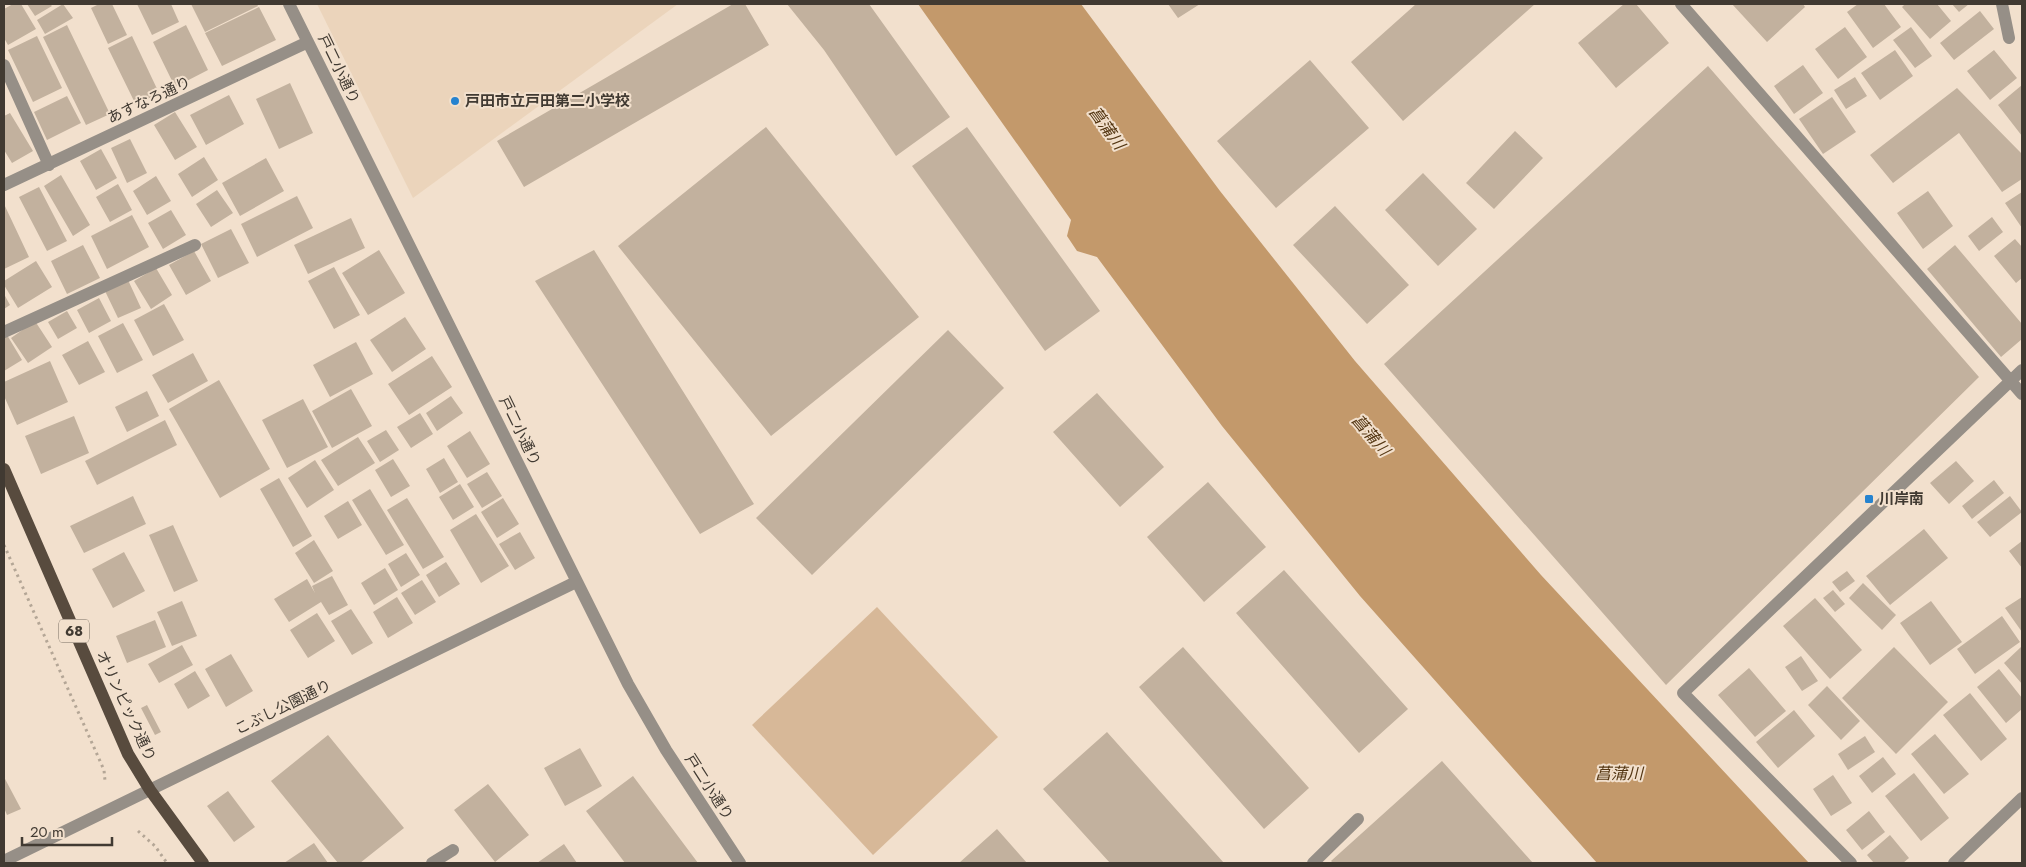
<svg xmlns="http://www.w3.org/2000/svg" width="2026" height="867" font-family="Jost,'Noto Sans JP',sans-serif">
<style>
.built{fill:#ebd4bb}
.green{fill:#d7b898}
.water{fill:#c3996b}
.building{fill:#c2b19e}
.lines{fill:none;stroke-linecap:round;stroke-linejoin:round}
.path{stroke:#b4a696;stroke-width:3;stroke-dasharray:2.5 4;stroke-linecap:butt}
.minor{stroke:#968f87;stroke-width:12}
.major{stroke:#584b3e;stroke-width:12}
.poi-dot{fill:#2683cf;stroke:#f2e0cd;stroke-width:2}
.labels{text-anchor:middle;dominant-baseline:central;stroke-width:4;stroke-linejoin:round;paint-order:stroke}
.shield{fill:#f2e0cd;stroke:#766c60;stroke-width:1}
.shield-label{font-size:14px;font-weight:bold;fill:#413a32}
.street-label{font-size:15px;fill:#413a32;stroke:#f2e0cd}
.poi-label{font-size:15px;font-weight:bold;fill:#413a32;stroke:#f2e0cd;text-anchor:start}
.water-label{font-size:16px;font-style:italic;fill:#543612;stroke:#f2e0cd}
</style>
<rect width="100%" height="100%" fill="#f2e0cd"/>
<path class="built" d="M317 4H678L413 198Z"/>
<path class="green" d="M877 607 998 737 873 855 752 725Z"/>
<path class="water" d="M918 4H1081L1220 191 1355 361 1541 575 1809 863H1597L1360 596 1222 426 1097 257 1077 251 1067 236 1071 220Z"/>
<path class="building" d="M13 4H21L36 29 8 45 4 38V9Z
M27 4H50L52 6 35 16Z
M63 4 73 18 45 34 37 20Z
M99 4H112L127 35 108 44 91 8Z
M137 4H171L179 22 152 35Z
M191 4H257L258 6 205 32Z
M733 4H745L769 45 524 187 497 141Z
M787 4H869L950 117 896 156 824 50Z
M1168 4H1200L1178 18Z
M1416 4H1535L1403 121 1351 62Z
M1624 4H1636L1669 43 1616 88 1578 43Z
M1732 4H1803L1805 7 1767 42Z
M1858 4H1884L1901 27 1873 48 1847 12Z
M1905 4H1937L1951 21 1930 39 1902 7Z
M1952 4H1969L1959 12Z
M259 7 276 40 222 66 205 33Z
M1980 11 1994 29 1954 60 1940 43Z
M67 25 110 114 86 125 43 37Z
M186 25 208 70 175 87 153 42Z
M1845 27 1867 57 1838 79 1815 49Z
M1911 27 1932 56 1915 68 1893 40Z
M37 36 62 88 33 102 8 50Z
M132 36 159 93 136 105 108 48Z
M1895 50 1913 76 1880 100 1861 73Z
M1994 50 2017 78 1990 100 1967 71Z
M1310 60 1369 128 1276 208 1217 141Z
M1803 65 1823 93 1794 114 1774 86Z
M1708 66 1979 377 1666 685 1384 364Z
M1855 77 1867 96 1846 109 1834 90Z
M290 83 313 133 279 149 256 99Z
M2022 85V136L1998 105Z
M1957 88 2022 154V179L2002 192 1959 133 1893 183 1870 155Z
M229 95 244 124 206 145 190 115Z
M67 96 81 123 47 140 34 112Z
M1832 97 1856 132 1823 154 1799 119Z
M175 112 197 147 175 160 154 125Z
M10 113 33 151 12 163 4 150V116Z
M766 127 919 317 771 436 618 246Z
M967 127 1100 311 1045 351 912 166Z
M1515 131 1543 158 1494 209 1466 183Z
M130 139 147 173 127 183 111 148Z
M101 149 117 178 96 190 80 161Z
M204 157 218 180 192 197 178 174Z
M266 158 284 191 240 216 222 183Z
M1423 173 1477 229 1438 266 1385 210Z
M61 175 90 225 73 236 44 186Z
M156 176 171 201 147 215 133 191Z
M118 184 132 210 110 222 96 197Z
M39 187 67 241 47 251 19 197Z
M217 190 233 213 211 227 196 204Z
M1928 191 1953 226 1923 249 1897 213Z
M2022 192V228L2005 203Z
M297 196 313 228 257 257 241 224Z
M4 204 29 257 4 269Z
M1335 206 1409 285 1367 324 1293 245Z
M171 210 186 235 163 249 148 223Z
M132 215 149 247 107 269 91 236Z
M1992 217 2003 232 1979 251 1968 236Z
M351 218 365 248 308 274 294 245Z
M231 229 249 263 218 278 201 244Z
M2015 239 2022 247V278L2016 283 1994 256Z
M83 245 100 278 67 294 51 261Z
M1955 245 2022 324V339L2001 357 1927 269Z
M379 250 405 293 368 315 342 273Z
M594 250 754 504 700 534 535 281Z
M194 251 211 281 186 295 169 265Z
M36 261 52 287 18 308 4 285V281Z
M334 267 360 315 334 329 308 281Z
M156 268 172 295 151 309 134 281Z
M128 280 141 308 118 318 105 291Z
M4 294 10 305 4 309Z
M99 298 111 321 89 333 77 310Z
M164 304 184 340 153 356 134 320Z
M67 311 77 328 58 339 48 322Z
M405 317 426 349 392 372 370 340Z
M35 321 52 347 28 363 11 338Z
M123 323 143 360 117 373 98 336Z
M948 330 1004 388 812 575 756 518Z
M7 335 22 360 4 371V337Z
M88 341 105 372 79 385 62 355Z
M356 342 373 374 330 397 313 365Z
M193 353 208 381 168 403 152 375Z
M432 356 452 387 409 415 388 384Z
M50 361 68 402 17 425 4 396V382Z
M219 380 270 469 220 498 169 409Z
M351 389 372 426 332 448 312 411Z
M147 391 159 416 127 432 115 407Z
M1097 393 1164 467 1120 507 1053 432Z
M451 396 463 413 437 431 426 413Z
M303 399 328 447 287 468 262 420Z
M420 413 433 434 411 448 397 427Z
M74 416 89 453 41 474 25 436Z
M165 420 177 445 97 485 85 461Z
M386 430 399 450 380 462 367 441Z
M470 431 490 464 467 478 447 446Z
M358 437 375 463 338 486 321 460Z
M444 458 458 482 440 493 426 469Z
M393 459 410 486 391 497 375 470Z
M315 460 334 490 307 508 288 478Z
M1956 461 1974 481 1949 504 1930 483Z
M487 472 502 496 482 508 467 484Z
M279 478 312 536 293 547 260 489Z
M1994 480 2004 493 1972 519 1962 506Z
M1208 482 1266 547 1204 602 1147 537Z
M460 484 474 507 453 520 439 497Z
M370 489 404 545 386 555 352 500Z
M133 496 146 524 84 553 70 526Z
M2010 496 2022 512 1990 537 1977 522Z
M407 498 444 557 423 569 387 510Z
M503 498 519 524 497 538 481 512Z
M348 501 362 525 338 539 324 516Z
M476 514 509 566 481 583 450 530Z
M173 525 198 581 174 592 149 535Z
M1924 529 1948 558 1890 605 1866 576Z
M520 532 535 558 515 570 499 544Z
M314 540 333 571 314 583 295 553Z
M2022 541V568L2009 551Z
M124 552 145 591 113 608 92 569Z
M406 553 420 575 401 587 388 564Z
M446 562 460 584 439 597 426 575Z
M385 568 398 590 374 605 361 583Z
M1284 570 1408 709 1359 753 1236 613Z
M1847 571 1855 581 1840 592 1832 582Z
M332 576 348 605 329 615 321 602 289 622 274 599 307 579 315 593 312 586Z
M422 580 436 602 415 615 401 593Z
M1863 583 1896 615 1882 630 1849 598Z
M1833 590 1845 604 1835 612 1823 598Z
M397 597 413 623 388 638 373 612Z
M2022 597V632L2005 608Z
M1815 598 1862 650 1830 679 1783 626Z
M182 601 197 636 172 646 157 612Z
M1931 601 1962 642 1930 665 1900 623Z
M351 609 373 643 352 655 331 621Z
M317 613 335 641 308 658 290 630Z
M2002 616 2020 642 1975 674 1957 649Z
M155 620 166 647 127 663 116 636Z
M182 645 193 665 159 683 148 664Z
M1183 647 1309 788 1264 829 1139 687Z
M1894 647 1948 702 1896 754 1842 698Z
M2021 647 2022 648V684L2004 663Z
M231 654 253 691 226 707 205 669Z
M1801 656 1818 681 1802 691 1785 667Z
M1749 668 1786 711 1755 737 1718 695Z
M1999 669 2022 698V709L2006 723 1977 687Z
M195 671 210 696 188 709 174 684Z
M1827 686 1860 721 1841 740 1808 705Z
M1970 693 2007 739 1981 761 1943 715Z
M147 705 161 732 155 735 141 708Z
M1794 710 1815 736 1778 768 1756 742Z
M1107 732 1224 863H1110L1043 789Z
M1935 734 1969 774 1944 794 1911 754Z
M328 735 404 828 360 863H338L271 781Z
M1865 736 1875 752 1848 770 1838 754Z
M580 748 602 786 565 806 544 768Z
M1883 757 1896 774 1872 793 1859 776Z
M1442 761 1533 863H1333L1331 861Z
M1914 773 1949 818 1921 841 1885 796Z
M1833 775 1852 803 1831 816 1813 789Z
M633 776 698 863H625L586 811Z
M4 777 21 809 7 815 4 808Z
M488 784 529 835 495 862 454 810Z
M228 791 255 827 234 842 207 806Z
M1869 811 1885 832 1862 850 1846 830Z
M997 829 1027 863H959Z
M1890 835 1909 858 1903 863H1874L1867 855Z
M314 843 328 863H284Z
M564 844 577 863H537Z"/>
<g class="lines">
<path class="path" d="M4 545 104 770 105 781
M138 831 155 846 167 863"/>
<path class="minor" d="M289 4 628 684 666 750 740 863
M1681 4 2022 394
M2002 4 2009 38
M4 65 49 165
M4 185 308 42
M4 332 195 245
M4 861 576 582
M432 863 453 850
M1313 863 1358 819
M1851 863 1683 693 2022 370
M1954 863 2022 798"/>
<path class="major" d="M4 469 128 754 150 790 203 863"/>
</g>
<g class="poi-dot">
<circle cx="455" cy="101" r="5"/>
<rect x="1864" y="494" width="10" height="10" rx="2.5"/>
</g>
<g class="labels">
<rect class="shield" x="59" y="619.5" width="30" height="23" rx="4"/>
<g class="shield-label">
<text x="74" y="631">68</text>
</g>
<g class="street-label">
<text transform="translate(339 69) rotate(64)">戸二小通り</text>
<text transform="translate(149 100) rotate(-25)">あすなろ通り</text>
<text transform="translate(520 431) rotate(64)">戸二小通り</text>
<text transform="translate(126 706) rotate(65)">オリンピック通り</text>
<text transform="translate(283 707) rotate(-26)">こぶし公園通り</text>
<text transform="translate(709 787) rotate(57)">戸二小通り</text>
</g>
<g class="poi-label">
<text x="465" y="101">戸田市立戸田第二小学校</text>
<text x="1879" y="499">川岸南</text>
</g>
<g class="water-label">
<text transform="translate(1107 128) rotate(54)">菖蒲川</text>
<text transform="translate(1371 435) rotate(49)">菖蒲川</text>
<text x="1619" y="773">菖蒲川</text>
</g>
</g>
<rect width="2026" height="867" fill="none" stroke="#413a32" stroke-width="10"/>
<path d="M22 837v8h90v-8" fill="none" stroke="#413a32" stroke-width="2.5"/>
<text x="30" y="837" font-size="15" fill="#413a32" stroke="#f2e0cd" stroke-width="4" paint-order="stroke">20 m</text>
</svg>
